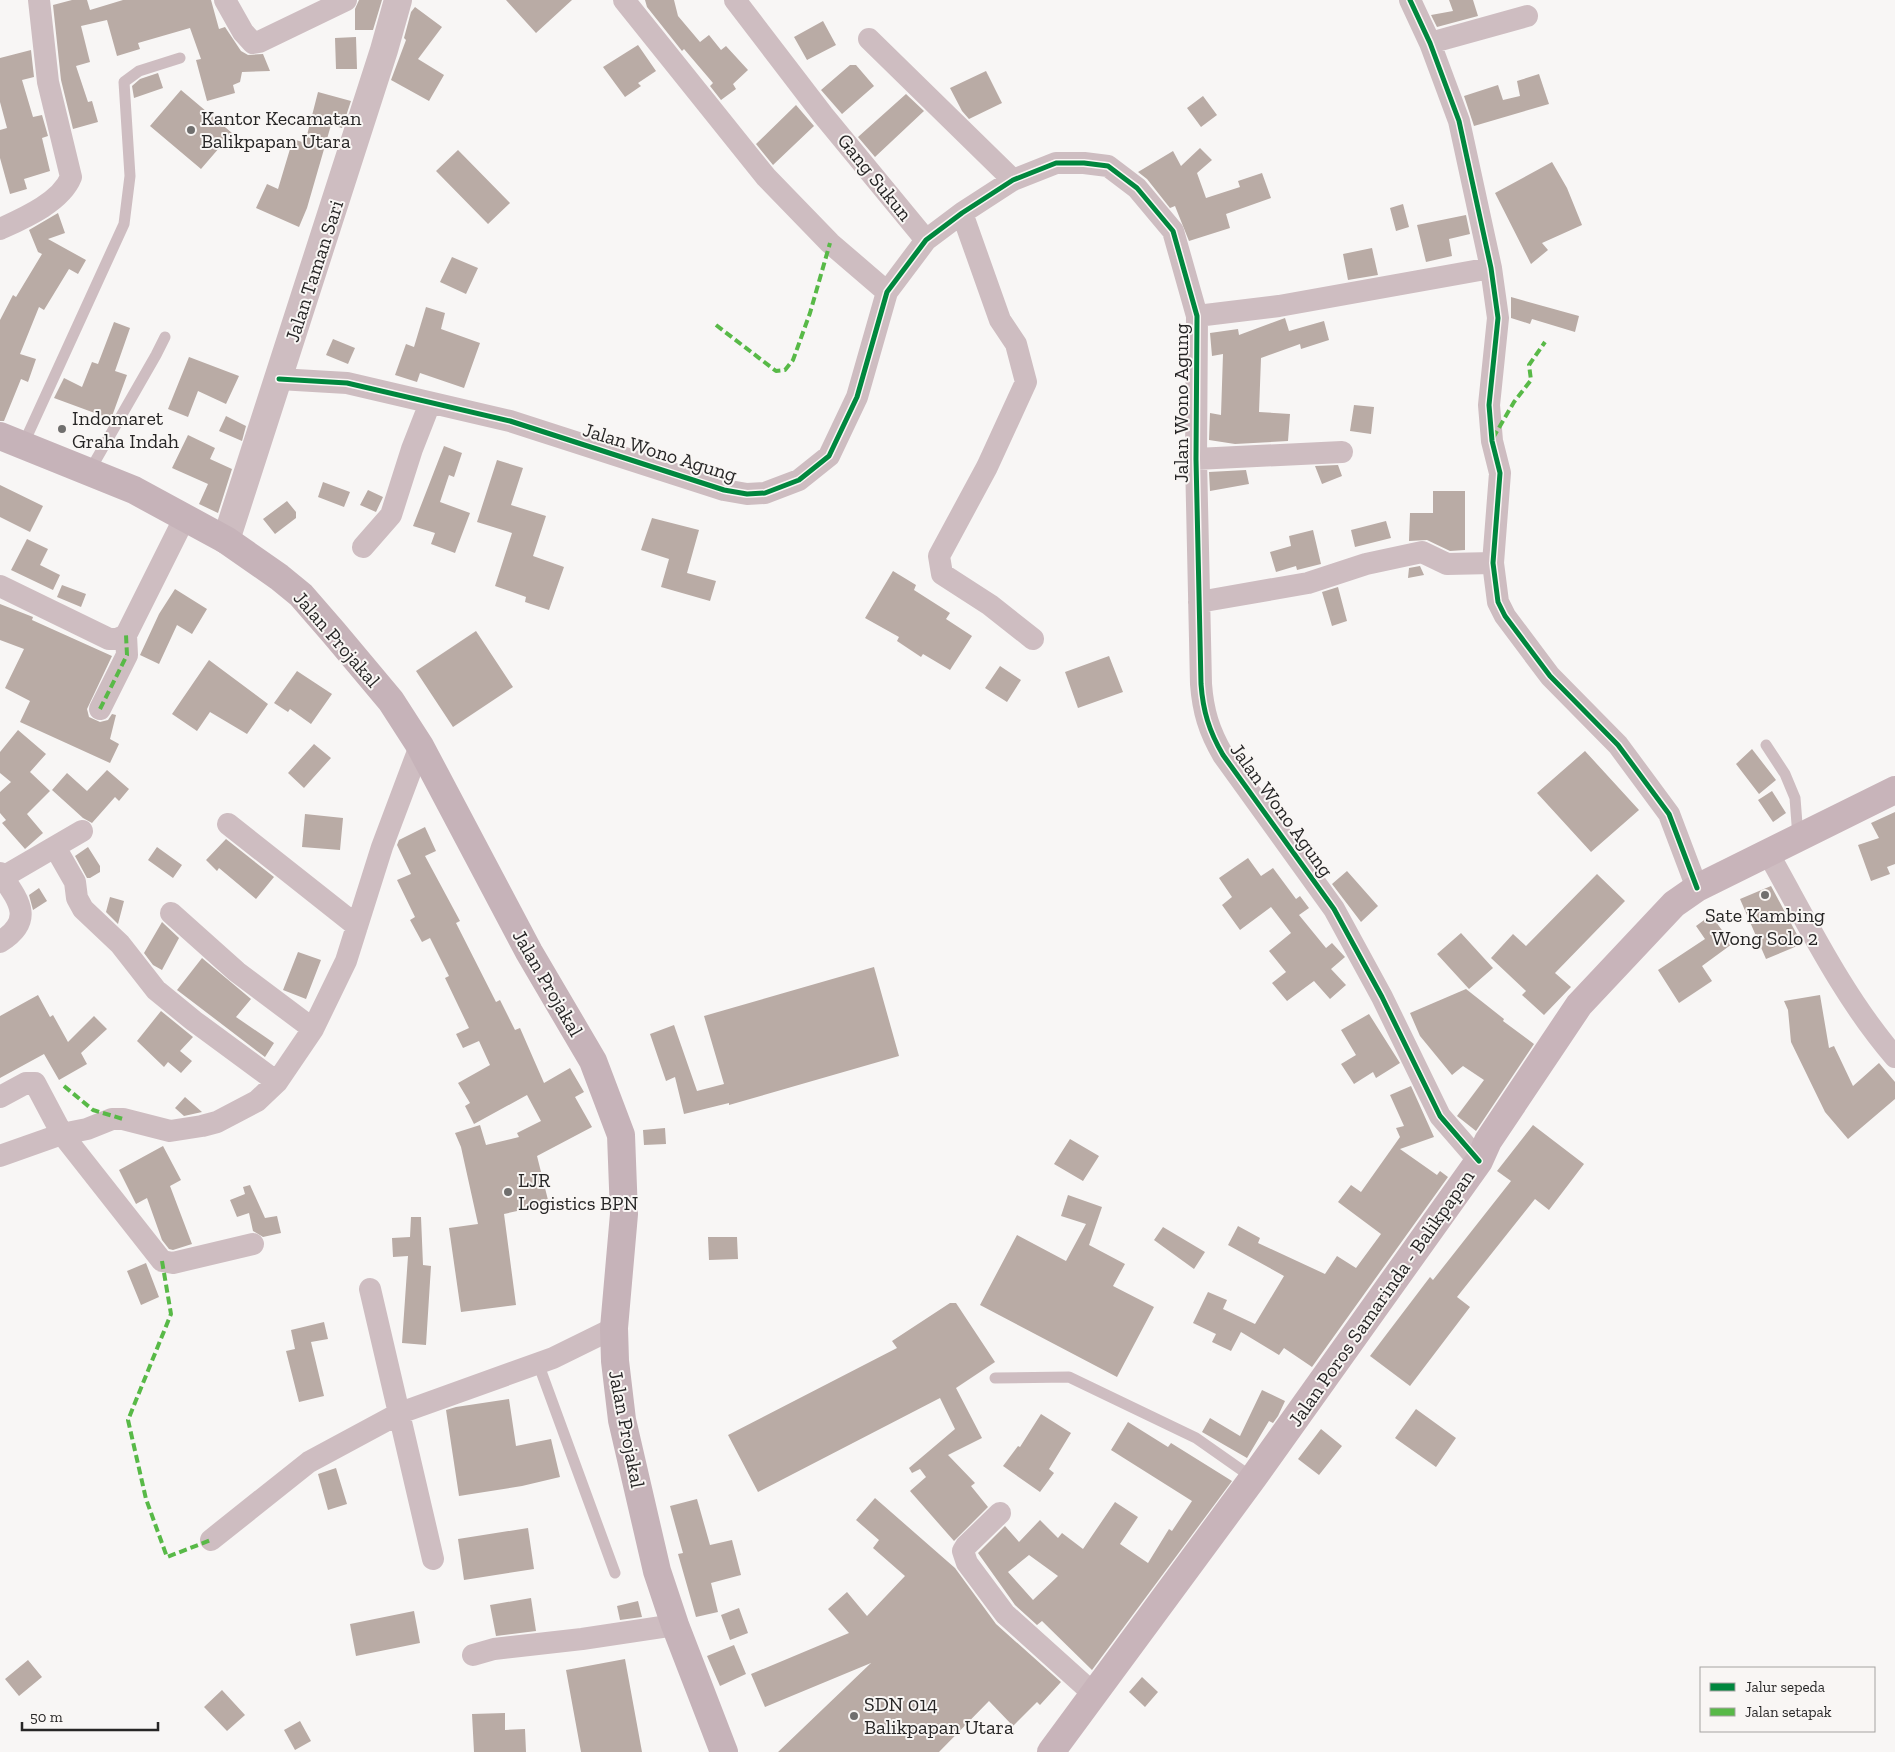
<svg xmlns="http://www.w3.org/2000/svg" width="1895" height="1752" font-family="'Zilla Slab',serif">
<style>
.building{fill:#b9aba5;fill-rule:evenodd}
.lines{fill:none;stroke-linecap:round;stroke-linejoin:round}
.service{stroke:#cebdc1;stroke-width:11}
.minor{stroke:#cebdc1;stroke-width:22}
.tertiary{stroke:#cebdc1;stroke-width:28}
.primary{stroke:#c6b3b9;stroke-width:28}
.trunk{stroke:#c8b4ba;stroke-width:28}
.quiet{stroke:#58b947;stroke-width:4;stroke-dasharray:8 4;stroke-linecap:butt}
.cycleway-casing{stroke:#f9f6f4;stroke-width:8}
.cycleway{stroke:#00873e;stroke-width:5}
.poi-dot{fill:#706f6e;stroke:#f9f6f4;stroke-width:2}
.labels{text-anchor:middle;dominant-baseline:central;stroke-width:4;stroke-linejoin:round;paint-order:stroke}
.poi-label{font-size:20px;fill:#272626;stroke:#f9f6f4;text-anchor:start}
.street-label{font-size:20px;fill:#272626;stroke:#f9f6f4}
</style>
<rect width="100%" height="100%" fill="#f8f6f5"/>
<path class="building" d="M72 0H87L90 10 123 0H211L219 29 225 27 241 51 248 55 263 54 270 71 242 72 240 82 233 85 235 93 207 101 196 60 201 59 190 28 138 43 140 49 117 56 107 20 81 26 90 62 76 66 88 102 92 101 98 122 73 129 61 80 53 5Z
M359 0H382L373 30H355V9Z
M506 0H572L536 33Z
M645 0H674L678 16 700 42 709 35 721 50 726 46 748 70 733 84 736 89 721 100 710 86 713 83 684 49 682 51 647 7Z
M1449 0H1473L1478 16 1437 27 1431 15 1453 11Z
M415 7 442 27 418 59 444 75 429 101 391 80 406 40 404 38 411 12Z
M823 21 836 45 807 60 794 37Z
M356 37 357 69H336L335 38Z
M638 45 656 71 638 83 641 86 625 97 603 67Z
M31 50 34 77 22 80 33 117 42 115 48 136 42 138 50 171 24 179 27 189 10 194 0 158V130L7 128 0 102V58Z
M850 65H856L874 86 842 114 821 90Z
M986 71 1002 103 969 119 962 111 950 88Z
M158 73 163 88 134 98 132 86 140 79Z
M1539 74 1549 104 1474 126 1464 96 1498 85 1503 100 1520 96 1517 81Z
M181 90 232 133 201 169 150 126Z
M318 92 351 101 342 128 331 125 307 208 299 227 256 208 267 184 278 189 293 139 305 143Z
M906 94 924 111 875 157 858 137Z
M1203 96 1217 115 1201 127 1187 108Z
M796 105 814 126 773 165 756 144Z
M1200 148 1212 160 1197 173 1206 198 1240 187 1238 181 1262 173 1271 198 1226 214 1230 228 1189 241 1175 206 1170 208 1147 179 1138 172 1173 151 1181 166Z
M458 150 510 203 488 224 436 171Z
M1552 162 1567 188 1582 225 1542 243 1548 250 1531 264 1495 193Z
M1403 204 1409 227 1396 231 1390 208Z
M58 213 65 233 48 239 86 260 78 274 69 269 44 310 39 307 20 354 36 359 28 382 21 379 4 421H0V320L13 295 16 297 42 254 38 252 29 230Z
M1466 215 1470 234 1449 239 1452 256 1426 262 1417 225Z
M1372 248 1378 275 1348 280 1343 254Z
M452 257 478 268 466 294 440 282Z
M1511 297 1579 316 1575 332 1532 319 1530 324 1511 318Z
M426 307 445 313 441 329 480 343 464 388 420 373 417 382 395 375 406 344 414 347Z
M1285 318 1289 331 1324 321 1329 340 1301 349 1300 344 1261 358 1259 412 1290 414 1288 441 1235 444 1209 440 1210 413 1221 415 1223 354 1212 356 1210 333 1238 329 1239 335Z
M114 322 130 328 115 371 127 375 111 419 54 398 64 378 82 387 92 362 98 364Z
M333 339 355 348 348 364 326 355Z
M189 357 239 376 226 404 198 391 188 417 168 409Z
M1354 405 1374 407 1371 434 1350 431Z
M226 416 246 426 242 441 219 431Z
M188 435 215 448 210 459 232 469 218 513 199 504 208 484 172 468Z
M444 446 462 453 454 477 449 475 440 502 470 513 455 553 431 544 435 533 413 526Z
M497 460 523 468 511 505 546 516 533 556 564 567 549 610 525 602 526 597 495 586 512 533 477 522Z
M1338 465 1342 476 1322 484 1315 466Z
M1246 470 1249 484 1210 491 1209 472Z
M323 482 350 492 344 507 318 497Z
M0 485 43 506 30 532 0 517Z
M368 490 383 497 376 512 360 505Z
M1433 491H1465V550L1450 551 1427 540 1409 541 1410 513H1433Z
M287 501 296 512V518L275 534 263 519Z
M652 518 699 530 687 573 716 581 710 601 661 587 669 559 641 550Z
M1386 521 1391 538 1355 547 1351 530Z
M1313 530 1321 564 1297 570 1296 566 1276 572 1270 552 1291 546 1289 536Z
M27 539 48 549 40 565 60 575 53 590 11 570Z
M1420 566 1424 575 1408 578 1409 568Z
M893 571 916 585 914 590 950 613 946 619 972 636 950 670 923 654 921 657 897 641 899 637 865 618Z
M62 585 86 594 81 607 57 597Z
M1338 587 1347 621 1332 626 1322 592Z
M175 589 207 609 192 634 177 625 159 664 140 655 159 614Z
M0 604 33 617 32 620 112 656 87 709 89 717 100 722 108 720 112 714 116 715 110 739 119 744 110 763 20 722 30 701 5 688 24 649 0 640Z
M476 631 513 687 453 727 416 671Z
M1109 656 1123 692 1078 708 1065 672Z
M209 660 268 704 247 734 210 712 197 731 172 714Z
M1000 666 1021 680 1007 702 985 688Z
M297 671 332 694 311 724 290 709 288 712 274 703Z
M18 730 46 754 30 772 50 791 27 814 43 833 25 849 2 823 6 820 0 813V792L11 782 0 773V752Z
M314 744 331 758 304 788 288 773Z
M1752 749 1776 780 1759 794 1736 764Z
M1585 751 1639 810 1591 852 1537 793Z
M107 770 129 789 119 801 115 797 92 823 83 818 52 790 67 773 87 791Z
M1772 791 1786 813 1773 822 1758 800Z
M1895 812V864L1887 867 1890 874 1871 881 1858 845 1879 838 1871 823Z
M305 814 343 818 340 850 302 847Z
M425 827 436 851 425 856 460 921 456 923 496 1002 500 1000 515 1030 520 1028 544 1083 570 1068 584 1092 575 1097 592 1127 537 1156 549 1204 504 1214 516 1305 461 1312 449 1228 478 1224 461 1147 455 1133 480 1125 486 1145 519 1137 517 1133 541 1121 527 1095 474 1124 465 1106 470 1103 458 1083 490 1065 479 1041 463 1048 456 1034 469 1028 445 978 449 976 430 938 422 942 410 920 415 917 397 880 411 874 397 845 399 840Z
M226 839 274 877 256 899 219 868 217 871 206 860Z
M88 847 100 866V872L90 878H87L75 856Z
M157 847 182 865 173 878 148 860Z
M1248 858 1261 876 1273 868 1296 899 1300 896 1309 908 1299 915 1326 948 1332 943 1345 957 1331 969 1346 985 1330 999 1314 981 1287 1001 1272 983 1286 972 1269 951 1291 933 1271 907 1240 930 1222 905 1232 897 1219 878Z
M1347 871 1378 906 1361 922 1332 884Z
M1597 874 1625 901 1555 973 1571 987 1544 1015 1522 995 1526 991 1491 958 1513 934 1526 946Z
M1771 886 1802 944 1766 959 1740 899Z
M39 888 47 901 33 910 29 895Z
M110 897 124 901 118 924 106 912Z
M1711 915 1732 944 1702 966 1712 981 1679 1003 1658 970 1705 939 1696 926Z
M162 922 179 938 162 970 153 965 144 953Z
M1461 933 1493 968 1469 989 1437 954Z
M298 952 321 960 306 999 283 990Z
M202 958 251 999 236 1017 274 1043 265 1057 177 990Z
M874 967 899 1056 729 1105V1103L684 1114 675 1077 666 1081 650 1034 674 1025 697 1091 724 1084 704 1016Z
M1466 989 1504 1019 1503 1021 1534 1044 1476 1131 1457 1116 1484 1080 1463 1066 1452 1075 1420 1036 1410 1013Z
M38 995 50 1017 53 1015 68 1042 94 1016 107 1029 81 1053 87 1064 59 1080 44 1054 0 1078V1016Z
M1820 995 1829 1048 1834 1046 1853 1086 1879 1063 1895 1082V1099L1848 1139 1825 1112 1791 1042 1788 1010 1784 1001Z
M161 1011 193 1037 180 1051 192 1061 181 1073 168 1062 164 1067 137 1041Z
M1369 1014 1400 1063 1376 1078 1373 1072 1354 1084 1341 1064 1356 1055 1341 1030Z
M1411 1086 1434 1137 1400 1149 1437 1175 1440 1171 1448 1177 1312 1367 1284 1348 1279 1355 1241 1332 1231 1351 1212 1342 1216 1334 1193 1323 1208 1292 1227 1300 1223 1309 1255 1324 1284 1276 1228 1245 1238 1226 1260 1238 1258 1243 1325 1274 1337 1256 1356 1268 1381 1234 1338 1202 1351 1185 1361 1192 1400 1137 1396 1128 1404 1126 1390 1095Z
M185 1097 202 1112 184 1116 175 1108Z
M1533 1125 1584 1164 1549 1210 1535 1199 1457 1297 1470 1307 1410 1386 1370 1356 1430 1277 1433 1280 1511 1181 1497 1171Z
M665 1128 666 1144 644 1145 643 1130Z
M1070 1139 1099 1156 1083 1181 1054 1164Z
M163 1146 181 1180 170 1186 192 1244 173 1250 169 1249 162 1240 147 1198 136 1204 119 1170Z
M250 1185 265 1218 277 1216 281 1233 263 1237 253 1231 249 1213 237 1217 230 1200 245 1194 243 1187Z
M1068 1195 1102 1207 1089 1245 1125 1264 1113 1286 1154 1307 1117 1377 980 1305 1017 1235 1066 1261 1086 1224 1061 1216Z
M411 1217H421L423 1265 431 1266 426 1345 402 1343 408 1256 393 1257 392 1238 410 1237Z
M1163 1227 1205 1252 1194 1269 1154 1240Z
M708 1237H737L738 1259 709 1260Z
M146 1263 159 1297 141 1305 127 1271Z
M950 1303H956L995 1362 956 1388 982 1438 948 1455 975 1483 971 1486 988 1507 954 1541 910 1491 926 1477 920 1469 912 1473 909 1468 955 1429 940 1398 758 1492 728 1435 897 1348 892 1341Z
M324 1322 328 1339 311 1342 324 1396 299 1402 286 1351 295 1349 291 1330Z
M1262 1390 1285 1401 1278 1416 1273 1423 1269 1421 1247 1458 1202 1432 1210 1418 1240 1436Z
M509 1399 516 1446 551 1439 560 1477 522 1486 459 1496 446 1410 456 1407Z
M1416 1409 1456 1438 1436 1467 1395 1438Z
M1041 1414 1071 1433 1049 1469 1054 1473 1040 1492 1003 1466 1018 1446 1020 1447Z
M1128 1422 1168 1447 1171 1443 1232 1481 1092 1670 1042 1621 1037 1625 1015 1605 978 1553 1005 1526 1019 1542 1040 1520 1058 1538 1062 1533 1083 1549 1115 1502 1138 1517 1120 1544 1148 1563 1169 1529 1172 1531 1192 1501 1111 1450ZM1029 1555 1058 1576 1033 1600 1008 1572Z
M1321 1429 1342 1446 1319 1475 1298 1459Z
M336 1468 347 1504 328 1510 318 1474Z
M875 1498 955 1568 996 1624 1061 1682 1040 1705 1037 1702 1013 1726 989 1701 939 1752H778L871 1663 765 1707 751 1674 849 1633 828 1609 847 1592 867 1616 905 1576 873 1548 879 1540 856 1520Z
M697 1499 710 1545 732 1540 741 1575 711 1583 718 1612 696 1617 678 1554 683 1553 670 1506Z
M528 1528 534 1569 464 1580 458 1539Z
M531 1598 536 1631 496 1636 490 1605Z
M638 1601 642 1617 620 1620 617 1606Z
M739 1608 748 1633 730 1640 721 1615Z
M414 1611 420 1643 356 1656 350 1624Z
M734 1645 746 1674 720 1686 707 1656Z
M625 1659 642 1752H581L566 1670Z
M28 1660 42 1677 19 1696 5 1679Z
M1142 1677 1158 1692 1145 1707 1129 1692Z
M222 1690 245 1715 227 1731 204 1707Z
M505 1713V1730L525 1729 526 1752H474L472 1714Z
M300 1721 311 1741 295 1750 284 1730Z"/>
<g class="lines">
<path class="service" d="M23 445 124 224 130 176 124 82 139 71 180 58
M89 472 156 355 165 337
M1766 745 1785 774 1795 798 1798 837
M538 1363 615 1573
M995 1378 1069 1377 1196 1438 1253 1478"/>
<path class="minor" d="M225 0 243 32 253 43 259 42 346 0
M624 0 766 177 830 243 887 292
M735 0 823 115 926 240
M1410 0 1430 43 1459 121 1491 268 1498 318 1489 405 1492 441 1500 473 1493 563 1498 602 1505 616 1550 676 1618 745 1669 814 1697 888
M869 39 1013 180
M1430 43 1527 16
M962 213 1000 320 1016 344 1026 382 987 467 939 556 942 574 990 605 1033 639
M0 229C24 218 61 202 71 177L48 82 39 0
M1197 316 1279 306 1491 268
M279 379 347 383 510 421 724 490 747 494 765 493 799 480 829 456 857 397 887 292 926 240 962 213 1013 180 1056 163H1084L1108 166 1137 188 1173 231 1197 316 1196 459 1201 684C1203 711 1209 731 1223 755L1334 909 1382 997 1440 1116 1479 1161
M1196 459 1342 452
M363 547 391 515 412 449 430 403
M0 586 109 639H117L126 635 184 519
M1199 602 1308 583 1366 564 1422 552 1447 564 1493 563
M100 709 127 655 126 635
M228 824 357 926
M55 847 75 882 77 898 83 909 120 944 156 990 194 1021 277 1082
M1768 853C1807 922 1843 997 1895 1057
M0 873C19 901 35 920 0 942
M3 877 82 831
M171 913 237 972 313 1029
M0 1097 26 1083H35L62 1134 87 1129 112 1119H123L170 1131 202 1126 217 1122 257 1101 277 1082 313 1029 346 961 382 847 420 746
M0 1156 62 1134 162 1261 173 1263 253 1244
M370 1289 433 1559
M1000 1513 966 1546 963 1551 967 1563 1005 1614 1095 1695
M211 1540 309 1462 400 1413 553 1358 614 1328
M473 1655 494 1649 582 1639 675 1625"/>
<path class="tertiary" d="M226 540 384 50 398 0"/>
<path class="primary" d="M0 436 134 490 226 540 279 577 301 595 334 633 391 701 420 746 529 952 593 1061 621 1135 624 1214 614 1328 615 1361 622 1420 657 1571 675 1625 724 1752"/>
<path class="trunk" d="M1051 1752 1253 1478 1479 1161 1488 1141 1579 1005 1674 904 1697 888 1895 790"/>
<path class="quiet" d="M716 325 776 371 785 370 793 360 810 313 830 243
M1493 438 1514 402 1531 380 1529 365 1545 342
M100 709 127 655 126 635
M64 1086 93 1110 123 1119
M162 1261 171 1314 128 1420 146 1499 167 1557 211 1540"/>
<defs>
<path id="cycleway" d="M1410 0 1430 43 1459 121 1491 268 1498 318 1489 405 1492 441 1500 473 1493 563 1498 602 1505 616 1550 676 1618 745 1669 814 1697 888
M279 379 347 383 510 421 724 490 747 494 765 493 799 480 829 456 857 397 887 292 926 240 962 213 1013 180 1056 163H1084L1108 166 1137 188 1173 231 1197 316 1196 459 1201 684C1203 711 1209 731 1223 755L1334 909 1382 997 1440 1116 1479 1161"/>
</defs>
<use href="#cycleway" class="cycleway-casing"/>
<use href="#cycleway" class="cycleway"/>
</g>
<g class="poi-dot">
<circle cx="191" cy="130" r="5"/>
<circle cx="62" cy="429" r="5"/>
<circle cx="1765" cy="895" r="5"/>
<circle cx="508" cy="1192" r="5"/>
<circle cx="854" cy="1716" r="5"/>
</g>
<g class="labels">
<g class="poi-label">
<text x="201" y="118">Kantor Kecamatan<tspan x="201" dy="23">Balikpapan Utara</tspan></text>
<text x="72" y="418">Indomaret<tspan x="72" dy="23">Graha Indah</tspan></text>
<text x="1765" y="915" text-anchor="middle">Sate Kambing<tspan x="1765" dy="23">Wong Solo 2</tspan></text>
<text x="518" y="1180">LJR<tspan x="518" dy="23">Logistics BPN</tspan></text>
<text x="864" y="1704">SDN 014<tspan x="864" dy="23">Balikpapan Utara</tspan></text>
</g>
<g class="street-label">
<text transform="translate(875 177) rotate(51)">Gang Sukun</text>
<text transform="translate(314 271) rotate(-72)">Jalan Taman Sari</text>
<text transform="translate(1181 403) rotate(-90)">Jalan Wono Agung</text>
<text transform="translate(660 452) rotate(17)">Jalan Wono Agung</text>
<text transform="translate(337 639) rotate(49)">Jalan Projakal</text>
<text transform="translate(1282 810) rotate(54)">Jalan Wono Agung</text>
<text transform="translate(548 983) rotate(60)">Jalan Projakal</text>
<text transform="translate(1381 1298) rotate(-55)">Jalan Poros Samarinda - Balikpapan</text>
<text transform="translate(627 1429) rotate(79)">Jalan Projakal</text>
</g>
</g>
<rect x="1700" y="1667" width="175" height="65" fill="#f9f6f4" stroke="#a5a3a2"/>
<rect x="1710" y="1683" width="25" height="8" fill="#00873e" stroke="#a5a3a2"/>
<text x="1745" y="1692" font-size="15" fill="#272626">Jalur sepeda</text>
<rect x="1710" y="1708" width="25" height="8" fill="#58b947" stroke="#a5a3a2"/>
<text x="1745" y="1717" font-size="15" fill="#272626">Jalan setapak</text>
<path d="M22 1722v8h136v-8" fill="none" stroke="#272626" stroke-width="2.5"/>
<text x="30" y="1722" font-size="15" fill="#272626" stroke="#f9f6f4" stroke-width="4" paint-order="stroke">50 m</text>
</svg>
